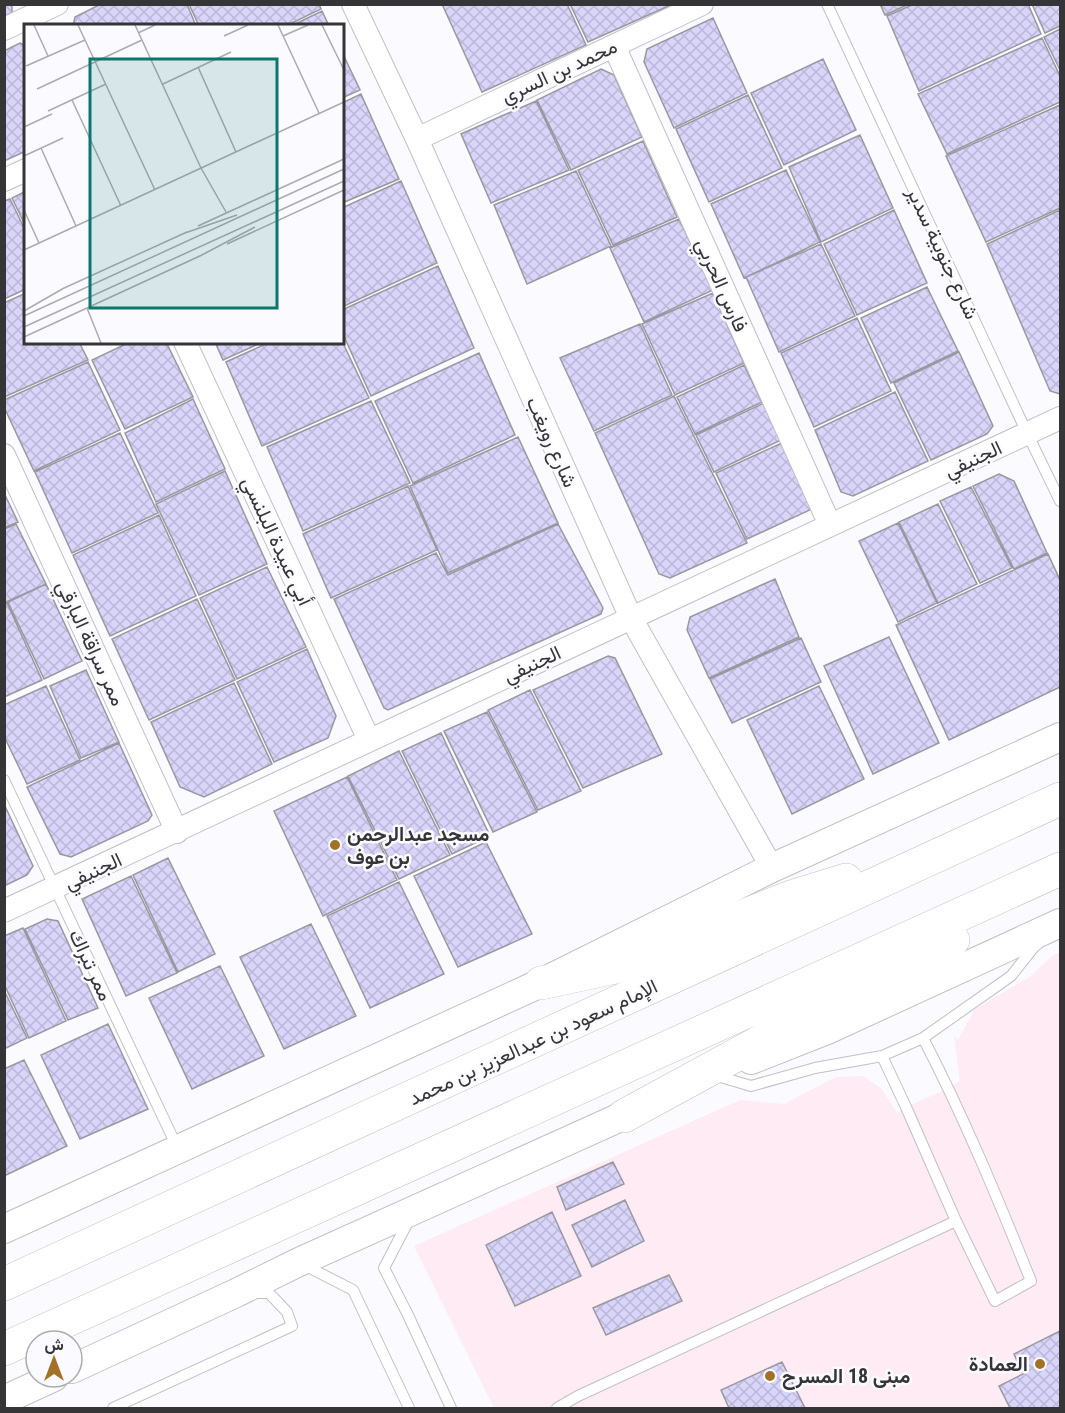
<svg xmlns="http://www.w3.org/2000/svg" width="1065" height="1413" font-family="'Roboto Condensed',Vazirmatn,sans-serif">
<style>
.education{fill:#feebf4}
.building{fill:url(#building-cross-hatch);stroke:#99989f;stroke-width:1.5}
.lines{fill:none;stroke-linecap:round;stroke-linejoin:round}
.service-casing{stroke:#c1c0c7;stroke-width:12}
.minor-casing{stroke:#c1c0c7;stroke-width:24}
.tertiary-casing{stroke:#c1c0c7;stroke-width:30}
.primary-casing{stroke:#c1c0c7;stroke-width:34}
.service{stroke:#fff;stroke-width:10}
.minor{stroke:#fff;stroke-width:22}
.tertiary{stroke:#fff;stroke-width:28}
.primary{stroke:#fff;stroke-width:33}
.poi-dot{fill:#a27326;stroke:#fbfaff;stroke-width:2}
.labels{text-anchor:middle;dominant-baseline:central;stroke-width:5;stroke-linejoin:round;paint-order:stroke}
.street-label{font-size:20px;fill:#353537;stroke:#fbfaff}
.poi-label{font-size:20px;font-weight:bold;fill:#353537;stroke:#fbfaff;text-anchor:start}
.inset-road{fill:none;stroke:#acabaf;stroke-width:1.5}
.view{fill:#0f766e;fill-opacity:0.15;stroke:#0f766e;stroke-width:3}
.inset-edge{fill:none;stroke:#353537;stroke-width:3}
</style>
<defs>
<pattern id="building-cross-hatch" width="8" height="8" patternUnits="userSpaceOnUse" patternTransform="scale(1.5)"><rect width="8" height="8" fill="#d8d4fa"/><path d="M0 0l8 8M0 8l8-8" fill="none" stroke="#bab7d7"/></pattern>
</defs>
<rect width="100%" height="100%" fill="#fbfaff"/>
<path class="education" d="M1060 952V1408H494L414 1246 740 1100 784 1104 836 1077 863 1076 881 1088 897 1113 906 1107 949 1088 960 1081 954 1036 958 1040 975 1009 1031 976 1052 956Z"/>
<path class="building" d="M4 4H10L12 7V13L4 16Z
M101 4H187L196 26H73L75 17Z
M189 4H319L321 9 286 26H199Z
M442 4H567L586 45 482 92Z
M570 4H673L588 42Z
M880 4H909L885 15Z
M914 4H1028L1041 34 919 91 887 16Z
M1032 4H1060V26L1045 33Z
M322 11 329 26H291Z
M713 18 747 93 674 128 644 62 647 49Z
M1060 29V70L1044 37Z
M1042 38 1060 76V102L947 154 918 94Z
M20 43 26 46V151L4 161V51Z
M342 52 360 90 342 98Z
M823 59 856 130 784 165 751 93Z
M601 69 614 75 642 137 571 170 537 100Z
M361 94 399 179 342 203V103Z
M748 95 782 168 709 202 676 129Z
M536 101 569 170 491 203 461 134Z
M1060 105V208L986 242 946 156Z
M860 135 893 208 821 242 789 167Z
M643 141 677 217 613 245 578 170Z
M786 170 820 242 744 278 711 204Z
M576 171 611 246 527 284 494 205Z
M401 181 437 263 342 307V208Z
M26 191V227L12 198Z
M10 199 26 232V289L4 299V201Z
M894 210 927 283 857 315 824 244Z
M1060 210V394L1050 391 987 244Z
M679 219 713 290 644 322 610 248Z
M821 244 855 316 779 352 746 277Z
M438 266 474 348 371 396 342 332V310Z
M927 287 958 351 891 383 861 318Z
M26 293V342H79L88 360 4 397V303Z
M713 293 744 363 675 395 642 324Z
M857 318 891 391 814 427 781 353Z
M640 324 672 395 594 431 560 358Z
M342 341 369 398 262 446 226 362 270 342H342Z
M130 342H166L193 397 125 429 92 360Z
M215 342H263L223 360Z
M959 352 993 426 987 434 931 460 894 383Z
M479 353 515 435 413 483 375 401Z
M88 362 120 430 34 471 4 407V400Z
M744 365 762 402 695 434 677 397Z
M895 392 928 461 853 496 841 492 815 430Z
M674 396 747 543 670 578 659 574 595 433Z
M193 399 225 469 156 502 125 433Z
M371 401 410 483 303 531 267 447Z
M764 403 781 440 714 472 696 435Z
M120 433 158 513 72 553 35 472Z
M518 437 558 523 448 573 410 486Z
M784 442 814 508 747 539 716 473Z
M225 471 267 564 199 595 156 504Z
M999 474 1014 481 1047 553 1014 569 973 486Z
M408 486 437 550 331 598 303 534Z
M971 487 1012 568 980 583 940 501Z
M4 493 18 522 4 528Z
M938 504 977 584 938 603 899 522Z
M159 515 196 596 110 636 73 555Z
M898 523 937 603 898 622 859 541Z
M16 524 46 584 4 603V529Z
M558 524 603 608 601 614 388 710 384 708 334 599 436 553 448 575Z
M1048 554 1060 580V687L949 740 896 625Z
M267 567 306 647 237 679 200 598Z
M775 579 799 637 709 678 687 630 690 617Z
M46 584 82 661 44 679 8 602Z
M197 599 235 680 149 720 112 639Z
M7 603 42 680 4 697V604Z
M889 637 939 743 873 774 824 666Z
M801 638 821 682 732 723 710 679Z
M307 649 336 716 328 738 274 762 237 682Z
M608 656 615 658 662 754 583 788 533 690Z
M86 670 119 742 81 758 50 686Z
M234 683 272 764 204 797 180 787 151 722Z
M46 686 80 760 27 784 4 736V705Z
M819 686 864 779 792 814 747 720Z
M530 690 581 791 538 810 488 710Z
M487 712 537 812 493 832 444 731Z
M441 733 490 836 452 854 402 751Z
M119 743 152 815 148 821 71 857 60 854 27 787Z
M399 751 450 855 399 879 348 776Z
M347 777 397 880 323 916 274 811Z
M4 804 33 866 27 875 4 886Z
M486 842 532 934 458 967 414 876Z
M168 858 215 954 178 972 133 875Z
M131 876 177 973 126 996 82 899Z
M399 882 444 974 370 1008 327 916Z
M47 919 58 921 98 1008 68 1020 25 929Z
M311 924 356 1016 284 1049 240 957Z
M23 928 66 1021 29 1038 4 984V936Z
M220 966 264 1056 192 1089 149 998Z
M4 990 27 1038 4 1049Z
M108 1024 148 1109 80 1139 41 1055Z
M24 1060 67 1146 4 1176V1069Z
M613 1162 624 1184 566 1210 557 1187Z
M625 1200 644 1241 592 1267 572 1225Z
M552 1212 581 1276 515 1306 486 1245Z
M669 1275 682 1301 606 1335 593 1308Z
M1060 1331V1408H1010L999 1386 1023 1374 1014 1354Z
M782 1362 805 1408H729L721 1390Z"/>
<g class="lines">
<defs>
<path id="service" d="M827 4 1027 433 1060 501
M4 780 178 1149
M882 1056 906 1107 956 1221 995 1301 1031 1281C998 1199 964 1117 923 1038
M714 1075 751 1086 815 1068 882 1056 923 1038 1011 976 1034 947 1038 944
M410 1218 384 1268 408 1315 451 1408
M304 1265 353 1290 409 1408
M113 1408 292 1326 287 1312 269 1293H255
M557 1408 578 1396 956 1221"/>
<path id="minor" d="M353 4 417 139 631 618 772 868
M4 29 57 4
M614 46 830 525
M417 139 702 4
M4 180 26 170
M185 342 369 740
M4 455 177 832
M4 911 1060 418"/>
<path id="tertiary" d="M751 1060 827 1030 1060 923
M4 1229 541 983 772 868 1060 737
M72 1369 236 1293 299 1262 645 1106
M4 1400 54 1377"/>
<path id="primary" d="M541 983 615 967 791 897 846 880
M624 1116 828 1005 953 940
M4 1284 1060 799
M4 1349 1060 869"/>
</defs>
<use href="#service" class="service-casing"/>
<use href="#minor" class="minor-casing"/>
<use href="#tertiary" class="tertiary-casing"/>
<use href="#primary" class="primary-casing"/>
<use href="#service" class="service"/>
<use href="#minor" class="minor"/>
<use href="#tertiary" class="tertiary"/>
<use href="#primary" class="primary"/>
</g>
<g class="poi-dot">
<circle cx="335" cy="845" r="6"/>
<circle cx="1040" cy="1364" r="6"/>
<circle cx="770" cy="1376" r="6"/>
</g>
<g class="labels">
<g class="street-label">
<text transform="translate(559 71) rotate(-25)">محمد بن السري</text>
<text transform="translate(943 253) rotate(65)">شارع جنوبية سدير</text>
<text transform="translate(722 285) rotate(66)">فارس الحربي</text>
<text transform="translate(552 442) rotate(66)">شارع رويغب</text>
<text transform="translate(973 459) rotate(-25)">الجنيفي</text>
<text transform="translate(277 541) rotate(65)">أبي عبيدة البلنسي</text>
<text transform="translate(91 643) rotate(65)">ممر سراقة البارقي</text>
<text transform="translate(532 664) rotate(-25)">الجنيفي</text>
<text transform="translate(93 871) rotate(-25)">الجنيفي</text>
<text transform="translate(91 965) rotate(65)">ممر تبراك</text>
<text transform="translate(533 1042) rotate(-25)">الإمام سعود بن عبدالعزيز بن محمد</text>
</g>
<g class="poi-label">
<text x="347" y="834">مسجد عبدالرحمن<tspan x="347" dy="23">بن عوف</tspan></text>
<text x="1028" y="1364" text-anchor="end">العمادة</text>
<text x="782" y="1376">مبنى 18 المسرح</text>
</g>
</g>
<g transform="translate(24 24)">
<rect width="320" height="320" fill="#fbfaff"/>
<path class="inset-road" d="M10 1 24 32M54 1 131 166M111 1 177 144 202 188M254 1 295 89M298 1 320 46M114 9 131 1M200 12 224 1M259 12 284 1M2 42 61 16M174 43 212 128M139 60 207 28M13 65 118 16M48 76 97 182M24 87 82 60M0 103 28 90M17 124 52 202M0 132 39 114M0 186 15 219M174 202 320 135M161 209 213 191M203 220 320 166M0 226 320 78M176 232 231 203M38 265 163 208M63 284 77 319M0 287 40 264M0 292 320 145M0 303 320 157M0 313 178 231"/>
<path class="view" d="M66 35H253V284H66Z"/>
<rect width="320" height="320" class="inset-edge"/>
</g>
<rect width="1065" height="1413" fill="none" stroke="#353537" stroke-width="12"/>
<g transform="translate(54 1359)"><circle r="28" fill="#fbfaff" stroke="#acabaf" stroke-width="1.5"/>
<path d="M0-4.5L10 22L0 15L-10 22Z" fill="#a27326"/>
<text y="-9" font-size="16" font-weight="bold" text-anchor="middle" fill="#353537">ش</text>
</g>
</svg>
